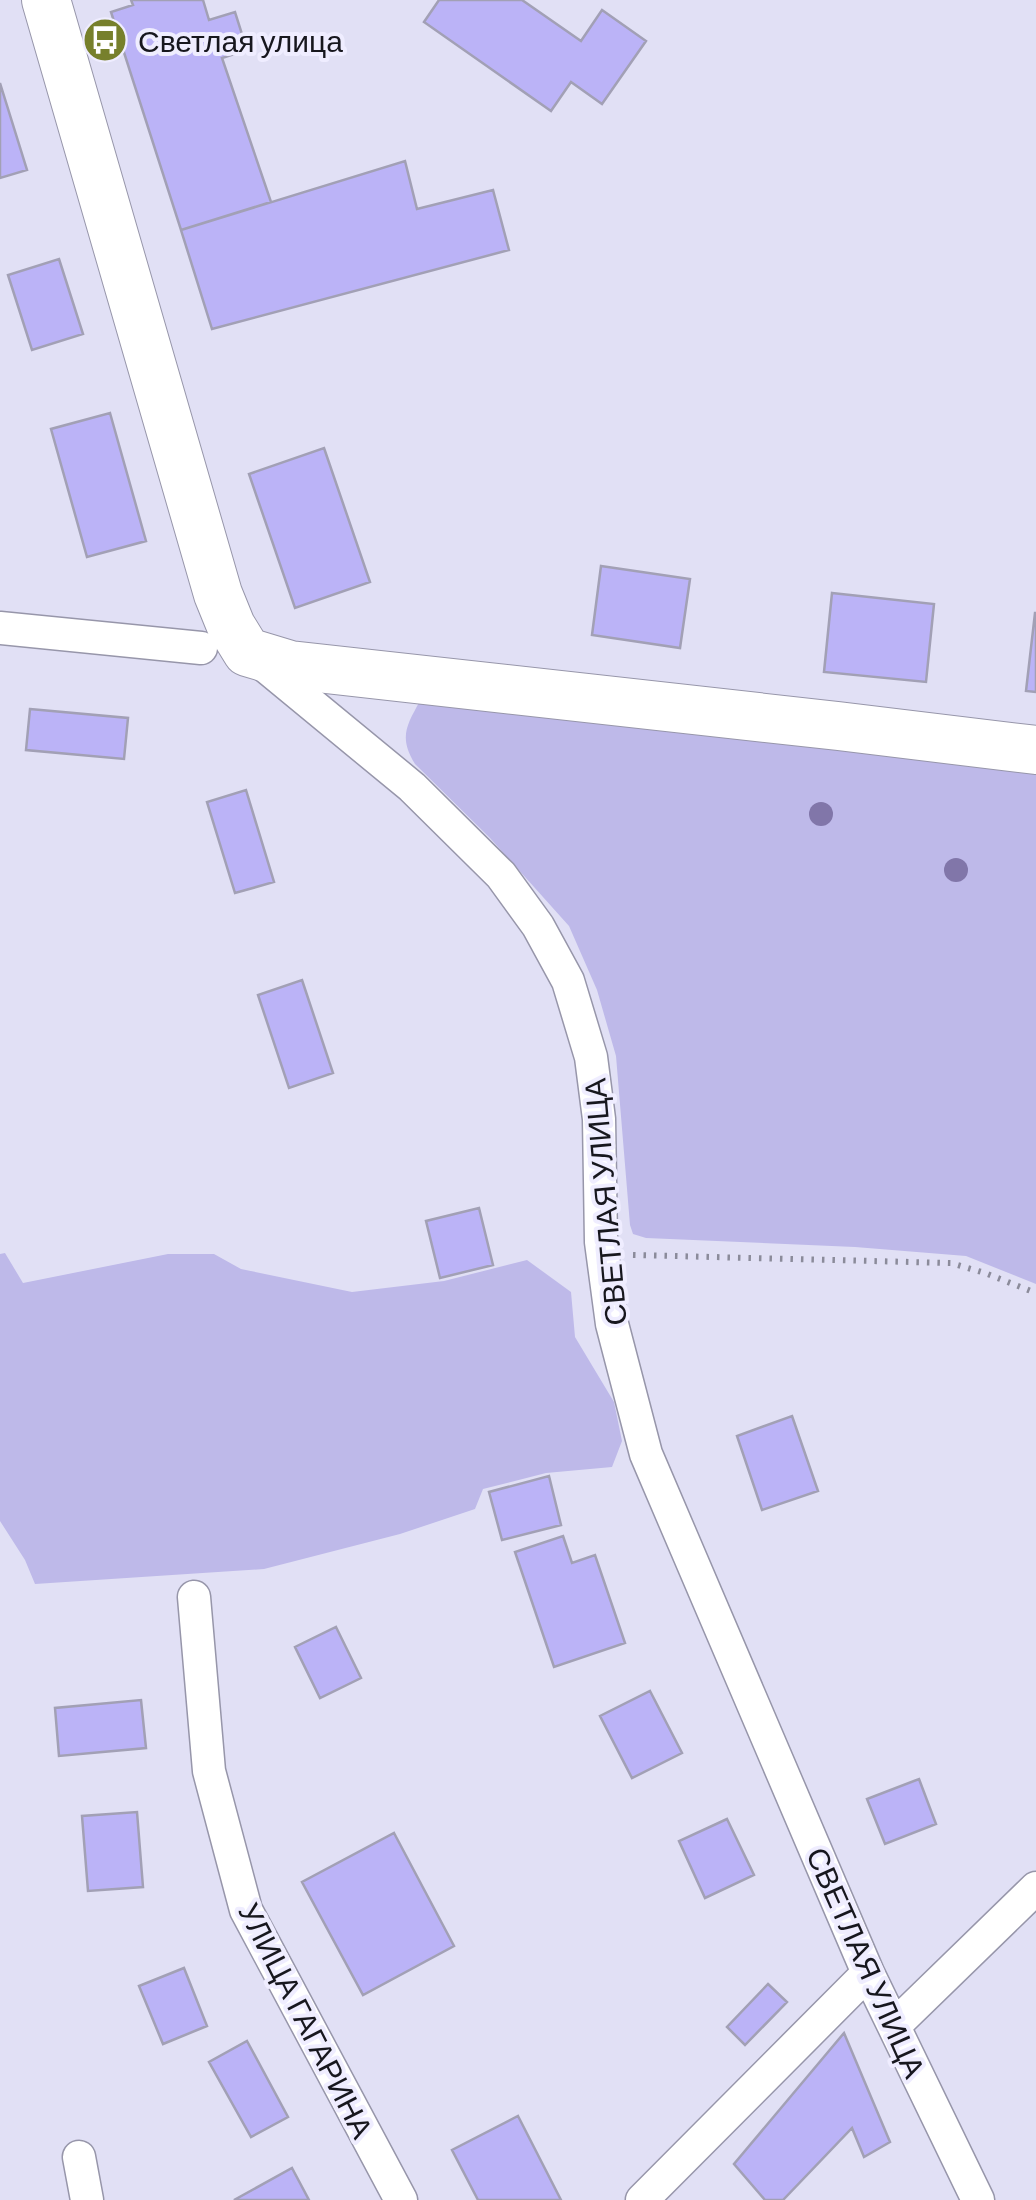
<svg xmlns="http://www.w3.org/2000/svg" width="1036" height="2200" font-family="Barlow,sans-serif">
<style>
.green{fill:#beb9e9}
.building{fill:#bbb3f7;stroke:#a2a0b5;stroke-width:2.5}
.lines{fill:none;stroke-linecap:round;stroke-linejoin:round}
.street-casing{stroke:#9796aa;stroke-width:35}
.secondary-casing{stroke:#9796aa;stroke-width:50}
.path{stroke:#8b8b9a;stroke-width:6;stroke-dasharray:2.5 8;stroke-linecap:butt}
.street{stroke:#fff;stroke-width:32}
.secondary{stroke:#fff;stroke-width:48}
.tree{fill:#8176a9}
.labels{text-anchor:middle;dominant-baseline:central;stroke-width:8;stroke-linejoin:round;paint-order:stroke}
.poi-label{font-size:30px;fill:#17171e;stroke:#efedff;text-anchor:start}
.street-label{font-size:30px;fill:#17171e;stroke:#efedff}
</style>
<rect width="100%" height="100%" fill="#e1e0f5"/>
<path class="green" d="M420 701 1036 771V1284L966 1256 855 1247 646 1238 633 1234 630 1225 616 1056 597 990 569 926 490 838 415 764C399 738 406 726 420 701Z
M5 1253 23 1283 168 1254H214L241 1269 352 1292 444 1281 527 1260 571 1292 575 1337 614 1402 622 1441 612 1467 546 1473 483 1489 475 1509 400 1534 264 1569 35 1584 25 1560 0 1521V1254Z"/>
<path class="building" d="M131 0H203L209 20 235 12 247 50 222 58 271 202 181 230 111 12 133 5Z
M439 0H522L581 41 602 10 646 41 602 104 571 82 551 111 424 22Z
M0 83 27 170 0 178Z
M405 161 417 209 493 190 509 250 212 329 181 230Z
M59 259 83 334 32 350 8 275Z
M110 413 146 541 87 557 51 429Z
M324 448 370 582 295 608 249 474Z
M601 566 690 579 680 648 592 635Z
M832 593 934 604 926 682 824 672Z
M1035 613H1036V692L1026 691Z
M30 709 128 718 124 759 26 750Z
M246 790 274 882 235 893 207 802Z
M302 980 333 1073 289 1088 258 995Z
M479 1208 493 1265 440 1278 426 1221Z
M792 1416 818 1491 762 1510 737 1436Z
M549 1476 561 1525 502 1540 489 1492Z
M563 1536 572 1563 595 1555 625 1643 554 1667 515 1552Z
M336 1627 361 1678 320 1698 295 1647Z
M650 1691 682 1753 632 1778 600 1716Z
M141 1700 146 1748 59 1756 55 1708Z
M919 1779 936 1824 885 1844 867 1799Z
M137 1812 143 1887 88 1891 82 1816Z
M727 1819 754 1875 705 1898 679 1841Z
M394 1833 454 1946 363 1995 302 1882Z
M184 1968 207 2026 163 2044 139 1986Z
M768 1984 787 2002 745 2045 727 2027Z
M844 2033 890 2142 864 2157 852 2128 783 2200H765L734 2164Z
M247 2041 288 2117 251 2137 209 2062Z
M518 2116 561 2200H478L452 2150Z
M292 2168 309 2200H234Z"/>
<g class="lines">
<defs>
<path id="street" d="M0 628 201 648
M259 661 412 787 501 875 538 926 568 981 591 1057 599 1119 601 1242 612 1324 646 1454 868 1973 978 2200
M194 1597 209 1771 246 1910 401 2200
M894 2026 1036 1888
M79 2157 87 2200
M642 2200 868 1973"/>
<path id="secondary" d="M46 0 218 594 231 626 247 652 290 665 838 726 1036 750"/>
</defs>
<use href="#street" class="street-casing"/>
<use href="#secondary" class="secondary-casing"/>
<path class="path" d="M633 1255 951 1263 985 1273 1036 1293"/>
<use href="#street" class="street"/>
<use href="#secondary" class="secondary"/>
</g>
<g class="tree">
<circle cx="821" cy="814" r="12"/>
<circle cx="956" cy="870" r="12"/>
</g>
<defs>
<symbol id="bus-disc" viewBox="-11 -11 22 22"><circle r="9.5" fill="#77802c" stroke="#efedff"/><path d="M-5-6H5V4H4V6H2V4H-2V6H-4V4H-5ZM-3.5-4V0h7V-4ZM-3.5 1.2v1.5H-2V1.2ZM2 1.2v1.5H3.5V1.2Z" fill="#fff"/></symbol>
</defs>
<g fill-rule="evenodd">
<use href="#bus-disc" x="80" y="15" width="50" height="50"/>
</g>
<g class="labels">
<g class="poi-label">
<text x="138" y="40">Светлая улица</text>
</g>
<g class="street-label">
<text transform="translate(604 1202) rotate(-95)">СВЕТЛАЯ УЛИЦА</text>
<text transform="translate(867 1962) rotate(66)">СВЕТЛАЯ УЛИЦА</text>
<text transform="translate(307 2020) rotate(63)">УЛИЦА ГАГАРИНА</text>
</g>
</g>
</svg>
